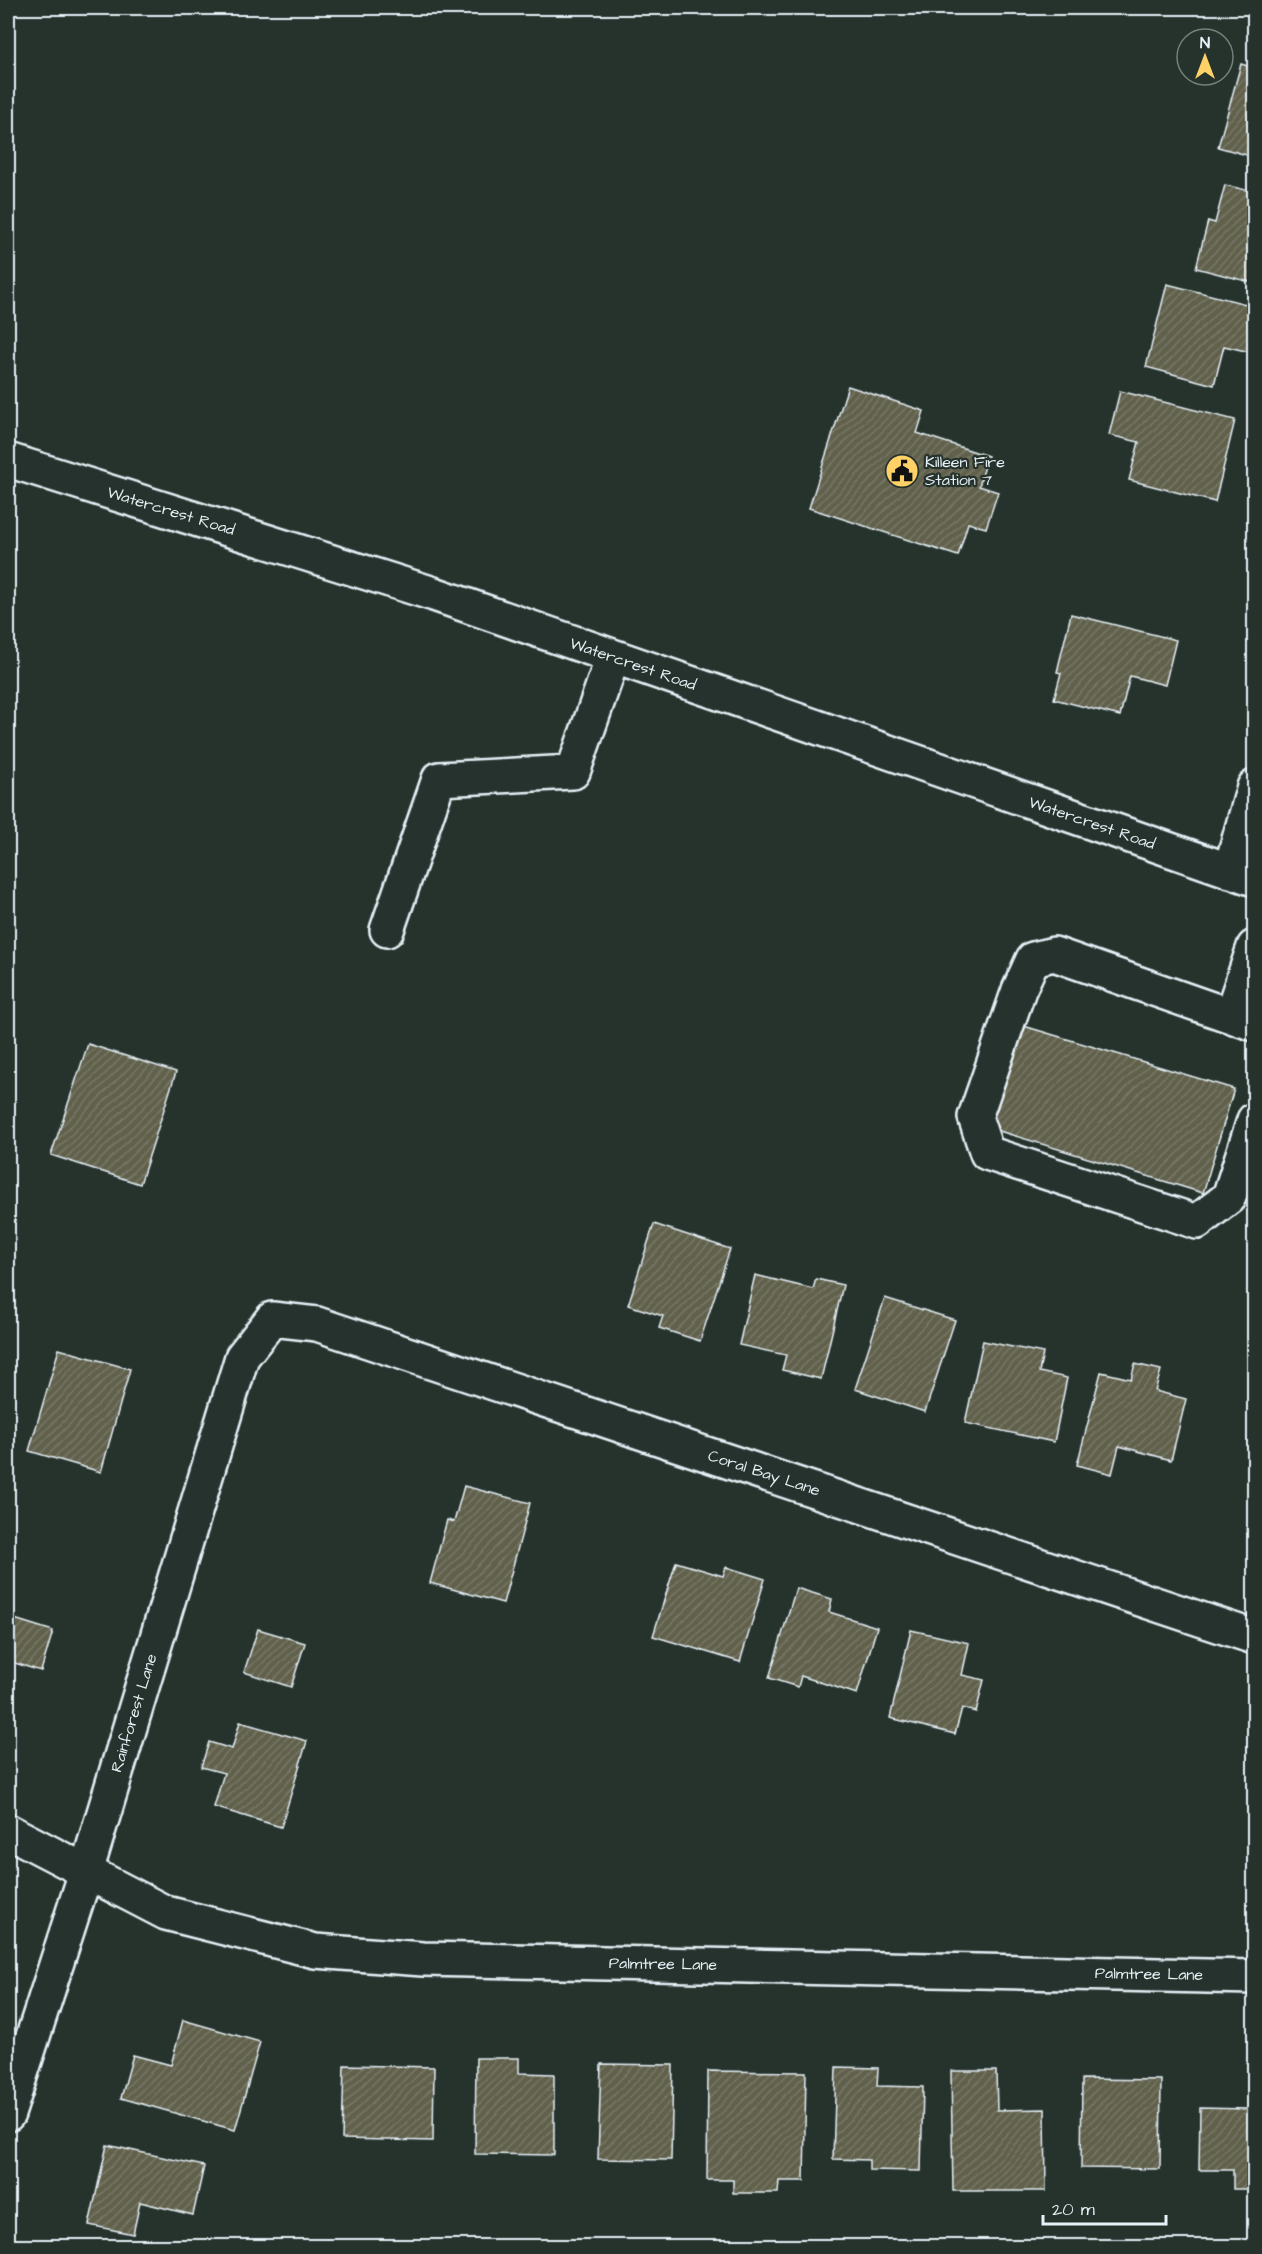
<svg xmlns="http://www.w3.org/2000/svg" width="1262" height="2254" font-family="'Architects Daughter',sans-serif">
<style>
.building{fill:url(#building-hatch);stroke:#e8f1f8;stroke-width:1.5}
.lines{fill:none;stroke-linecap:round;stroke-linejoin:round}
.minor-casing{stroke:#e8f1f8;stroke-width:38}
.minor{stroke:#26332d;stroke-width:33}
.labels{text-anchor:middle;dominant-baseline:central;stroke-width:4.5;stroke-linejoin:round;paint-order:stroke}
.poi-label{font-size:16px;fill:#e8f1f8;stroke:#26332d;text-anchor:start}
.street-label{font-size:16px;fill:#e8f1f8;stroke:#26332d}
</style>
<defs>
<pattern id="building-hatch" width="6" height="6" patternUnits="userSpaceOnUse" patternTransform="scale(1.5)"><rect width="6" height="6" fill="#60614c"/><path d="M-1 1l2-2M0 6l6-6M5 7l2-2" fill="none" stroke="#777867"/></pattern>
</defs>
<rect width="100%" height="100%" fill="#26332d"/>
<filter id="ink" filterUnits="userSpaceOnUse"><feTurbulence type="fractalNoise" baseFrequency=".0167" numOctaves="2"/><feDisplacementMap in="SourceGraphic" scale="12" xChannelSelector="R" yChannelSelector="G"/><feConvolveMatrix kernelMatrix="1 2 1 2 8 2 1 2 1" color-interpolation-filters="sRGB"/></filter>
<g filter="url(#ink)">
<path class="building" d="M1241 64 1254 68V157L1218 147Z
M1225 185 1254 192V283L1196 268 1208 221 1215 223Z
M1167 284 1254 306V353L1224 346 1214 385 1146 367Z
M848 386 924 411 917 433 988 456 979 486 998 492 986 528 968 523 958 556 809 508Z
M1120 391 1235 420 1215 502 1129 480 1139 442 1109 435Z
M1071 614 1176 640 1165 685 1130 676 1120 716 1054 699 1061 673 1057 672Z
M1017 1024 1234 1089 1203 1193 986 1127Z
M88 1044 176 1072 140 1184 51 1155Z
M654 1224 730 1249 700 1341 659 1328 663 1316 628 1305Z
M755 1275 813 1289 816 1279 843 1285 821 1379 782 1370 786 1355 739 1345Z
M885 1298 955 1320 925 1412 855 1389Z
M983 1341 1043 1353 1039 1372 1067 1378 1054 1442 965 1423Z
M59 1349 130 1369 101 1472 29 1451Z
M1135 1364 1161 1370 1155 1391 1186 1399 1171 1460 1119 1446 1112 1474 1077 1465 1101 1372 1131 1379Z
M464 1486 530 1503 503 1603 430 1583 447 1520 454 1522Z
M676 1562 723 1576 726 1567 765 1579 740 1662 653 1636Z
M796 1588 832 1599 829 1612 877 1627 857 1694 801 1676 798 1687 769 1678Z
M8 1617 53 1631 41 1671 8 1661Z
M258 1629 305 1643 291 1687 244 1672Z
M911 1630 969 1643 962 1675 984 1680 976 1712 962 1708 955 1734 890 1718Z
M240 1722 307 1741 281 1827 214 1807 224 1773 201 1767 209 1742 232 1749Z
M183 2020 260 2042 235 2130 121 2098 133 2055 171 2065Z
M476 2058H519V2073L554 2074V2155L475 2154Z
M601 2064 673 2065 671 2160 598 2159Z
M344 2065 434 2067 433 2141 342 2139Z
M836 2067 878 2068 877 2086 923 2087 921 2171 869 2170V2160L833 2159Z
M708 2071 806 2072 804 2181H779L778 2193H733V2180H707Z
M951 2071H996L997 2110 1045 2109 1046 2191H953Z
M1249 2075H1254V2189H1233V2170H1199L1200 2108 1248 2109Z
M1082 2079 1161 2080 1160 2169 1081 2168Z
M107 2145 204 2166 193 2215 140 2202 133 2234 89 2225Z"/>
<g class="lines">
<defs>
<path id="minor" d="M8 460 434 594 1254 879
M1230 871 1254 787
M387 930 439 779 573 772 613 657
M1231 1015 1254 947
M1254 1024 1054 954 1033 959 1019 990 975 1117 987 1153 1197 1222 1229 1197 1254 1120
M8 1831 166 1913 315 1951 423 1959 1254 1977
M8 2114 86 1872 242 1357 272 1319 317 1324 1254 1637"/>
</defs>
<use href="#minor" class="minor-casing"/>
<use href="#minor" class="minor"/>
</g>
</g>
<defs>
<symbol id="civic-disc" viewBox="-11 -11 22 22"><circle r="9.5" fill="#ffd166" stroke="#26332d"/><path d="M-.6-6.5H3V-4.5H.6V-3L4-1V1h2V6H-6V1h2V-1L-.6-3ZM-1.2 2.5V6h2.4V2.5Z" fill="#111"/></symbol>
</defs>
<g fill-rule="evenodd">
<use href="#civic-disc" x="883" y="452" width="38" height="38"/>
</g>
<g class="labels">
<g class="poi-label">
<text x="925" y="462">Killeen Fire<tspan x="925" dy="18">Station 7</tspan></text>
</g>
<g class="street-label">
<text transform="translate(171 511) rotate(17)">Watercrest Road</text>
<text transform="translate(633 664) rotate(19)">Watercrest Road</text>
<text transform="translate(1092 823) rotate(19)">Watercrest Road</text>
<text transform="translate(764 1473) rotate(18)">Coral Bay Lane</text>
<text transform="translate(134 1713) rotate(-73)">Rainforest Lane</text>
<text transform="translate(663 1964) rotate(1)">Palmtree Lane</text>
<text transform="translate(1149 1974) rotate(1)">Palmtree Lane</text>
</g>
</g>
<rect width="1262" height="2254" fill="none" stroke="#26332d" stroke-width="30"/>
<rect x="15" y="15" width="1232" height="2224" fill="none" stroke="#e8f1f8" stroke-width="2" filter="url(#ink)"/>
<g transform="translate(1205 57)"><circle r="28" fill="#26332d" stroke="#747f7e" stroke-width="1.5"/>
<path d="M0-4.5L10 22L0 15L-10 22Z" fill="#ffd166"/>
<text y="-9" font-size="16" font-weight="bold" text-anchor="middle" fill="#e8f1f8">N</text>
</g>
<path d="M1043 2215v9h123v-9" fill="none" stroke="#e8f1f8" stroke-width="3"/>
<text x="1052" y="2215" font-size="18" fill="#e8f1f8" stroke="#26332d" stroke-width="4.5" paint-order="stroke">20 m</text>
</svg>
